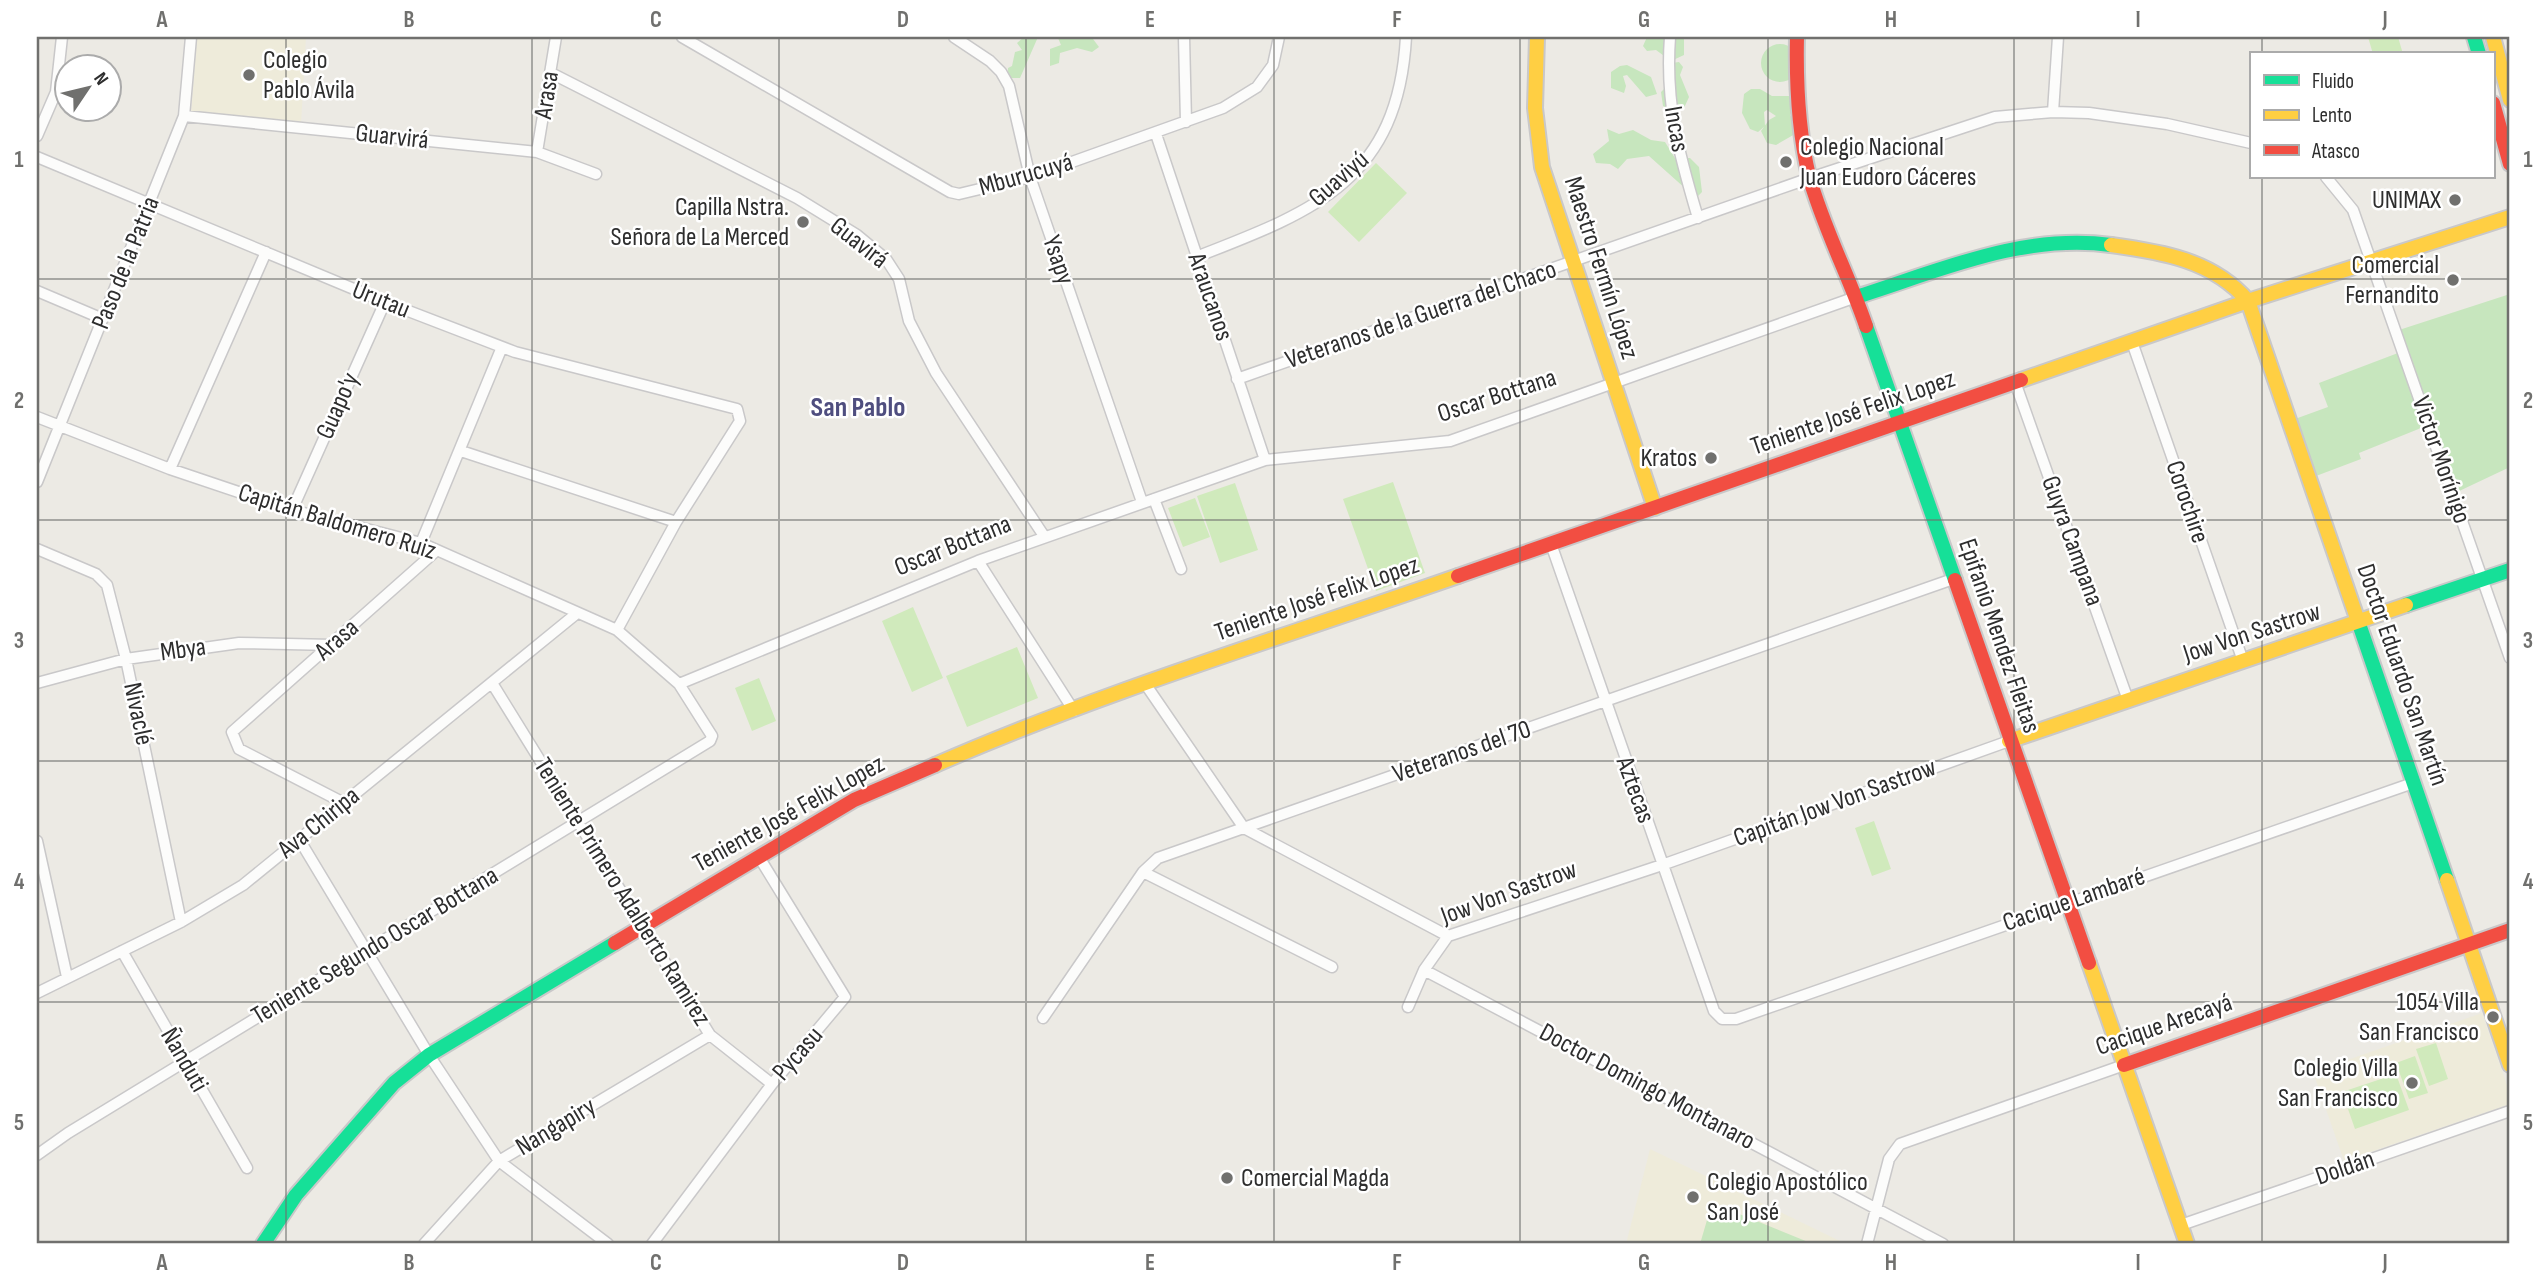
<svg xmlns="http://www.w3.org/2000/svg" width="2547" height="1281" font-family="'Sofia Sans Condensed',sans-serif">
<style>
.education{fill:#eeebda}
.green{fill:#c7e6be}
.pitch{fill:#d0eabc}
.lines{fill:none;stroke-linecap:round;stroke-linejoin:round}
.street-casing{stroke:#c9c8c9;stroke-width:13}
.fast-casing{stroke:#c9c8c9;stroke-width:18}
.slow-casing{stroke:#c9c8c9;stroke-width:18}
.jam-casing{stroke:#c9c8c9;stroke-width:18}
.street{stroke:#fcfcfb;stroke-width:10}
.fast{stroke:#16e098;stroke-width:14}
.slow{stroke:#ffcf43;stroke-width:14}
.jam{stroke:#f24e42;stroke-width:14}
.grid{fill:none;stroke:#70706e;stroke-width:2;stroke-opacity:0.55}
.poi-dot{fill:#70706e;stroke:#fff;stroke-width:2.5}
.labels{text-anchor:middle;dominant-baseline:central;stroke-width:5;stroke-linejoin:round;paint-order:stroke}
.poi-label{font-size:26px;fill:#2e2e2e;stroke:#fff;text-anchor:end}
.street-label{font-size:26px;fill:#2e2e2e;stroke:#fff}
.neighbourhood-label{font-size:28px;font-weight:bold;fill:#4f4e7f;stroke:#fff}
.neatline{fill:none;stroke:#70706e;stroke-width:2.5}
.grid-label{font-size:23px;text-anchor:middle;font-weight:bold;fill:#70706e}
</style>
<rect width="100%" height="100%" fill="#eceae4"/>
<path class="education" d="M197 37H306L301 124 191 114Z
M2482 1013 2510 1094V1104L2344 1161 2313 1072Z
M1650 1149 1846 1244H1626Z"/>
<path class="green" d="M1024 37H1038L1020 78H1008V68L1012 66 1015 52 1022 50 1017 43Z
M1046 37 1093 39 1099 47 1092 52 1077 48 1060 53 1059 63 1050 66V49L1061 45 1058 38Z
M1647 37H1684V55L1671 61 1656 50 1647 51 1643 46Z
M1761 63a19 19 0 1 1 38 0a19 19 0 1 1-38 0Z
M1679 62 1683 67 1680 75 1689 97 1684 108 1672 110 1663 106 1661 92 1667 86 1675 85 1670 78 1672 63Z
M1627 65 1651 77 1657 94 1646 97 1627 75 1623 76 1626 86 1624 93 1611 88V72L1620 66Z
M1751 89H1760L1772 96H1790L1794 105 1790 115 1795 123V134L1776 145 1767 143 1761 131 1769 120 1776 116 1767 110 1764 112 1765 126 1758 132 1750 129 1742 113 1744 94Z
M1607 129 1619 134 1633 130 1651 140 1665 142 1678 163 1679 175 1685 180 1686 158H1690L1699 167 1702 192 1696 198 1649 156 1627 159 1618 169 1610 164 1596 163 1593 154 1609 141Z
M2510 294V467L2455 493 2399 330Z
M2398 353 2426 426 2359 453 2361 459 2316 476 2295 419 2328 407 2319 383Z
M1712 1203 1813 1244H1700Z"/>
<path class="pitch" d="M2368 37H2398L2403 54H2373Z
M1376 163 1407 193 1359 242 1328 212Z
M1393 482 1425 573 1376 591 1343 499Z
M1235 483 1258 550 1220 563 1197 496Z
M1195 498 1210 537 1183 547 1168 508Z
M913 607 943 678 912 692 882 621Z
M1017 647 1038 698 967 727 946 676Z
M759 678 776 721 752 731 735 688Z
M1874 821 1891 869 1872 876 1855 828Z
M2436 1043 2448 1079 2429 1086 2416 1049Z
M2415 1056 2428 1093 2409 1099 2396 1063Z
M2396 1074 2409 1110 2355 1129 2342 1092Z"/>
<g class="lines">
<defs>
<path id="street" d="M682 37 950 192 959 194 1030 177 1223 108 1257 87 1273 65 1279 37
M954 37 990 61 1001 72 1009 86 1030 177 1142 502
M1184 37 1186 122
M1670 37C1665 104 1679 154 1698 218
M551 73 797 198 857 235 886 259 899 279 909 321 936 373 1044 536
M2053 112 2058 37
M184 116 537 152 596 174
M1156 134 1265 460
M37 136 56 92 62 37
M537 152 556 37
M37 157 385 302 515 352 737 409 740 421 676 522 617 630
M2326 177 2353 210 2510 658
M1196 257C1315 211 1398 180 1406 37
M37 291 103 319
M2132 342 2243 661
M1237 379 1810 178 1995 117 2053 112 2089 113 2167 124 2251 143
M2015 382 2128 700
M37 417 170 469 292 510 421 543 617 630 679 684 712 736 710 741 68 1133 37 1155
M461 451 676 522
M170 469 266 252
M37 482 184 116 191 37
M1154 499 1181 569
M292 510 385 302
M421 543 502 347
M1551 544 1714 1011 1722 1019H1736L2413 783
M37 549 96 574 107 585 126 659 181 922
M978 561 1074 711
M37 683 126 659 239 643 333 645
M492 683 710 1035 772 1084
M679 684 978 561 1265 460 1450 441 1856 297
M1146 685 1244 828 1448 936
M344 803 239 749 232 732 436 551
M299 839 429 1055 499 1161 608 1244
M37 841 67 977
M1143 872 1332 967
M122 951 247 1168
M1424 970 1943 1244
M37 993 181 922 243 885 576 614
M1408 1007 1424 970 1448 936 1662 865 2009 741
M1043 1018 1143 872 1158 858 1953 579
M2181 1225 2510 1111
M424 1244 499 1161 710 1035
M652 1244 772 1084 845 997 759 857
M1867 1244 1889 1159 1900 1144 2124 1065"/>
<path id="fast" d="M2474 37 2479 54
M1856 297C1939 271 2022 233 2111 245
M1866 326 1955 580
M2406 605 2510 570
M2358 621 2447 880
M263 1244 296 1195 394 1083 429 1055 615 943"/>
<path id="slow" d="M1537 37 1535 108 1542 167 1655 508
M2493 37 2510 100
M2111 245C2162 252 2213 260 2248 301L2358 621
M2021 380 2248 301 2510 217
M2009 741 2406 605
M935 765C1104 691 1284 637 1458 576
M2447 880 2510 1065
M2089 963 2187 1244"/>
<path id="jam" d="M1797 37C1796 83 1798 130 1809 176 1823 227 1849 276 1866 326
M2493 103 2510 164
M1458 576 2021 380
M1955 580 2089 963
M615 943 854 800 935 765
M2124 1065 2510 930"/>
</defs>
<use href="#street" class="street-casing"/>
<use href="#fast" class="fast-casing"/>
<use href="#slow" class="slow-casing"/>
<use href="#jam" class="jam-casing"/>
<use href="#street" class="street"/>
<use href="#fast" class="fast"/>
<use href="#slow" class="slow"/>
<use href="#jam" class="jam"/>
</g>
<path class="grid" d="M286 37V1244M532 37V1244M779 37V1244M1026 37V1244M1274 37V1244M1520 37V1244M1768 37V1244M2014 37V1244M2262 37V54M2262 177V1244M37 279H2510M37 520H2510M37 761H2510M37 1002H2510"/>
<g class="poi-dot">
<circle cx="249" cy="75" r="7"/>
<circle cx="1786" cy="162" r="7"/>
<circle cx="2455" cy="200" r="7"/>
<circle cx="803" cy="222" r="7"/>
<circle cx="2453" cy="280" r="7"/>
<circle cx="1711" cy="458" r="7"/>
<circle cx="2493" cy="1017" r="7"/>
<circle cx="2412" cy="1083" r="7"/>
<circle cx="1227" cy="1178" r="7"/>
<circle cx="1693" cy="1197" r="7"/>
</g>
<g class="labels">
<g class="poi-label">
<text x="263" y="60" text-anchor="start">Colegio<tspan x="263" dy="30">Pablo Ávila</tspan></text>
<text x="1800" y="147" text-anchor="start">Colegio Nacional<tspan x="1800" dy="30">Juan Eudoro Cáceres</tspan></text>
<text x="2441" y="200">UNIMAX</text>
<text x="789" y="207">Capilla Nstra.<tspan x="789" dy="30">Señora de La Merced</tspan></text>
<text x="2439" y="265">Comercial<tspan x="2439" dy="30">Fernandito</tspan></text>
<text x="1697" y="458">Kratos</text>
<text x="2479" y="1002">1054 Villa<tspan x="2479" dy="30">San Francisco</tspan></text>
<text x="2398" y="1068">Colegio Villa<tspan x="2398" dy="30">San Francisco</tspan></text>
<text x="1241" y="1178" text-anchor="start">Comercial Magda</text>
<text x="1707" y="1182" text-anchor="start">Colegio Apostólico<tspan x="1707" dy="30">San José</tspan></text>
</g>
<g class="street-label">
<text transform="translate(547 95) rotate(-81)">Arasa</text>
<text transform="translate(1676 129) rotate(80)">Incas</text>
<text transform="translate(392 137) rotate(6)">Guarvirá</text>
<text transform="translate(1026 175) rotate(-16)">Mburucuyá</text>
<text transform="translate(1339 179) rotate(-41)">Guaviyú</text>
<text transform="translate(859 243) rotate(38)">Guavirá</text>
<text transform="translate(1058 260) rotate(71)">Ysapy</text>
<text transform="translate(126 263) rotate(-68)">Paso de la Patria</text>
<text transform="translate(1601 268) rotate(72)">Maestro Fermín López</text>
<text transform="translate(1210 297) rotate(71)">Araucanos</text>
<text transform="translate(381 300) rotate(22)">Urutau</text>
<text transform="translate(1421 315) rotate(-19)">Veteranos de la Guerra del Chaco</text>
<text transform="translate(1497 396) rotate(-18)">Oscar Bottana</text>
<text transform="translate(338 406) rotate(-66)">Guapo'y</text>
<text transform="translate(1853 413) rotate(-19)">Teniente José Felix Lopez</text>
<text transform="translate(2441 460) rotate(71)">Victor Morínigo</text>
<text transform="translate(2187 502) rotate(71)">Corochire</text>
<text transform="translate(337 522) rotate(17)">Capitán Baldomero Ruiz</text>
<text transform="translate(2072 541) rotate(70)">Guyra Campana</text>
<text transform="translate(953 546) rotate(-22)">Oscar Bottana</text>
<text transform="translate(1317 599) rotate(-19)">Teniente José Felix Lopez</text>
<text transform="translate(2252 633) rotate(-18)">Jow Von Sastrow</text>
<text transform="translate(1999 636) rotate(71)">Epifanio Mendez Fleitas</text>
<text transform="translate(337 640) rotate(-41)">Arasa</text>
<text transform="translate(183 650) rotate(-8)">Mbya</text>
<text transform="translate(2402 675) rotate(71)">Doctor Eduardo San Martín</text>
<text transform="translate(138 714) rotate(78)">Nivaclé</text>
<text transform="translate(1462 752) rotate(-19)">Veteranos del 70</text>
<text transform="translate(1635 790) rotate(70)">Aztecas</text>
<text transform="translate(1835 803) rotate(-20)">Capitán Jow Von Sastrow</text>
<text transform="translate(789 814) rotate(-29)">Teniente José Felix Lopez</text>
<text transform="translate(319 823) rotate(-39)">Ava Chiripa</text>
<text transform="translate(622 892) rotate(58)">Teniente Primero Adalberto Ramirez</text>
<text transform="translate(1509 893) rotate(-20)">Jow Von Sastrow</text>
<text transform="translate(2074 900) rotate(-19)">Cacique Lambaré</text>
<text transform="translate(375 946) rotate(-31)">Teniente Segundo Oscar Bottana</text>
<text transform="translate(2164 1025) rotate(-19)">Cacique Arecayá</text>
<text transform="translate(798 1054) rotate(-49)">Pycasu</text>
<text transform="translate(184 1060) rotate(60)">Ñanduti</text>
<text transform="translate(1647 1087) rotate(28)">Doctor Domingo Montanaro</text>
<text transform="translate(556 1127) rotate(-31)">Nangapiry</text>
<text transform="translate(2345 1168) rotate(-19)">Doldán</text>
</g>
<g class="neighbourhood-label">
<text x="858" y="407">San Pablo</text>
</g>
</g>
<rect width="2547" height="1281" fill="none" stroke="#ffffff" stroke-width="77"/>
<rect x="2250" y="52" width="245" height="126" fill="#ffffff" stroke="#ababab" stroke-width="2"/>
<rect x="2264" y="75" width="35" height="10" fill="#16e098" stroke="#ababab" stroke-width="2"/>
<text x="2312" y="88" font-size="21" fill="#2e2e2e">Fluido</text>
<rect x="2264" y="110" width="35" height="10" fill="#ffcf43" stroke="#ababab" stroke-width="2"/>
<text x="2312" y="122" font-size="21" fill="#2e2e2e">Lento</text>
<rect x="2264" y="145" width="35" height="10" fill="#f24e42" stroke="#ababab" stroke-width="2"/>
<text x="2312" y="158" font-size="21" fill="#2e2e2e">Atasco</text>
<g transform="translate(88 88) rotate(55)"><circle r="33" fill="#ffffff" stroke="#ababab" stroke-width="2"/>
<path d="M0-5L12 26L0 18L-12 26Z" fill="#70706e"/>
<text y="-10" font-size="19" font-weight="bold" text-anchor="middle" fill="#2e2e2e">N</text>
</g>
<rect x="38" y="38" width="2470" height="1204" class="neatline"/>
<g class="grid-label">
<text x="162" y="27">A</text>
<text x="409" y="27">B</text>
<text x="656" y="27">C</text>
<text x="903" y="27">D</text>
<text x="1150" y="27">E</text>
<text x="1397" y="27">F</text>
<text x="1644" y="27">G</text>
<text x="1891" y="27">H</text>
<text x="2138" y="27">I</text>
<text x="2385" y="27">J</text>
<text x="19" y="167">1</text>
<text x="2528" y="167">1</text>
<text x="19" y="408">2</text>
<text x="2528" y="408">2</text>
<text x="19" y="648">3</text>
<text x="2528" y="648">3</text>
<text x="19" y="889">4</text>
<text x="2528" y="889">4</text>
<text x="19" y="1130">5</text>
<text x="2528" y="1130">5</text>
<text x="162" y="1270">A</text>
<text x="409" y="1270">B</text>
<text x="656" y="1270">C</text>
<text x="903" y="1270">D</text>
<text x="1150" y="1270">E</text>
<text x="1397" y="1270">F</text>
<text x="1644" y="1270">G</text>
<text x="1891" y="1270">H</text>
<text x="2138" y="1270">I</text>
<text x="2385" y="1270">J</text>
</g>
</svg>
